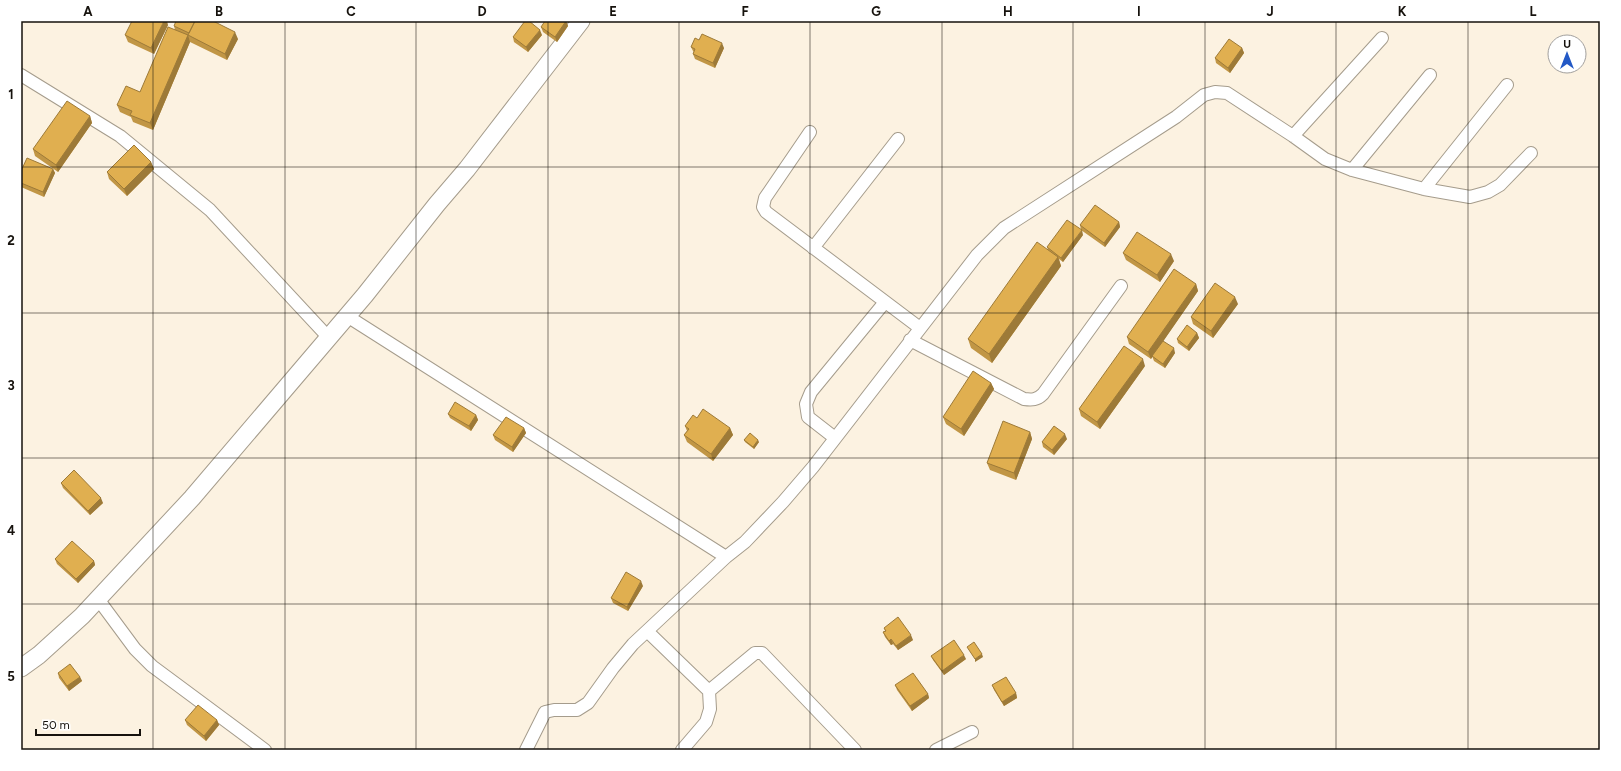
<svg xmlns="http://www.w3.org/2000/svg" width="1621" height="771" font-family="Figtree,sans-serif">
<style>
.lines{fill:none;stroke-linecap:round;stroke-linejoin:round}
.minor-casing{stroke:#a59c8c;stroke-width:14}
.secondary-casing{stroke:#a59c8c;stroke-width:19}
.minor{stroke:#fff;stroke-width:12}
.secondary{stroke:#fff;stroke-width:17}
.wall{fill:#c19645}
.shaded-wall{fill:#9d7a38}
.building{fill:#e0af50;stroke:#9d7a38}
.grid{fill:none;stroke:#16120d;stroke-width:1;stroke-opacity:0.55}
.neatline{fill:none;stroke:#16120d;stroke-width:1.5}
.grid-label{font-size:13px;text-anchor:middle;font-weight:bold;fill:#16120d}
</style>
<rect width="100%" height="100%" fill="#fcf2e1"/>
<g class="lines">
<defs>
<path id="minor" d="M21 75 120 136 210 210 329 338
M810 132 765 198 763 207 766 212 920 328
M1293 136 1382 38
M1352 170 1430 75
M1424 189 1507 85
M813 248 898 139
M347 316 726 557
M910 340 1024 399C1032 400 1037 400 1043 394L1121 286
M835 438 808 417 806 404 811 392 885 302
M98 599 135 649 152 666 265 750
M647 631 709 691 755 653H762L855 750
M526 750 545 712 554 710H577L588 703 613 668 633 644 726 557 745 542 783 502 813 467 977 255 1004 228 1176 117 1204 95 1215 92 1227 93 1293 136 1325 159 1352 170 1424 189 1470 197 1488 192 1500 185 1531 153
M682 750 706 722 710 709 709 691
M936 750 972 732"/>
<path id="secondary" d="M21 668 39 655 82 616 192 498 365 295 437 204 467 169 581 21"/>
</defs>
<use href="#minor" class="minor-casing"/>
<use href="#secondary" class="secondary-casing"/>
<use href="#minor" class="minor"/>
<use href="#secondary" class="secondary"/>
</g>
<path class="wall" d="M566 21 568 26 557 42 543 32 541 27Z
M168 25 154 54 128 42 125 35Z
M174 26 238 39 227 60 190 42 153 130 133 122 131 117 120 112 117 105 140 92 175 30Z
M542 35 528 52 514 42 513 37Z
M699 40 724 48 715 68 695 59 693 54 694 52 693 51 691 47Z
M1242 48 1244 53 1230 73 1216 63 1215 58Z
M90 116 92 123 58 172 35 156 33 149Z
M151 162 154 169 127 196 109 179 107 172Z
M53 169 55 173 44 197 21 187V171Z
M1119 222 1120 227 1105 247 1081 230 1080 225Z
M1083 235 1063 262 1059 259 1061 266 992 363 971 348 968 339 1048 250 1047 247Z
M1123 253 1174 261 1160 282 1126 260Z
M1196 284 1198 291 1163 341 1175 353 1165 368 1154 361 1152 356 1151 359 1129 344 1127 337Z
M1238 304 1213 338 1193 324 1191 317Z
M1197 333 1199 338 1189 351 1178 343 1177 339Z
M1145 366 1100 429 1081 416 1079 409Z
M991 383 994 389 964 436 946 424 943 417Z
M448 414 476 415 478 420 471 431 450 418Z
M697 418 730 428 733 435 713 461 687 442 684 435 687 431 685 426Z
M524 428 526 433 513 452 495 440 493 435Z
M1030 432 1032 439 1016 480 990 470 987 463Z
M1067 439 1054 455 1043 447 1042 442Z
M744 440 759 442 754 449 745 442Z
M61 483 103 503 90 515 63 488Z
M55 559 94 561 95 565 78 583 57 564Z
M643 586 628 611 613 603 611 598Z
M884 628 913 640 898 650 893 644 891 645 885 637 883 632 885 631Z
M931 656 966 659 944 675 933 660Z
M58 673 80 677 82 681 69 691 59 678Z
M895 685 928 694 929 698 912 711 897 690Z
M992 685 1016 693 1017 698 1004 706 994 690Z
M185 720H217L219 725 206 741 187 725Z"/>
<path class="shaded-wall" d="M164 21H167L168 25 154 54 151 48Z
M566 21 568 26 557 42 555 37Z
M540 30 542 35 528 52 526 47Z
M235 32 238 39 227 60 225 54Z
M188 35 190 42 153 130 150 123Z
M722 43 724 48 715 68 713 63Z
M1242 48 1244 53 1230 73 1228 68Z
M90 116 92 123 58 172 56 165Z
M151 162 154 169 127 196 124 189Z
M53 169 55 173 44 197 43 192Z
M1119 222 1120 227 1105 247 1104 243Z
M1082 230 1083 235 1063 262 1061 258Z
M1171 254 1174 261 1160 282 1157 275Z
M1058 257 1061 266 992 363 989 354Z
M1196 284 1198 291 1151 359 1148 352Z
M1235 297 1238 304 1213 338 1211 331Z
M1197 333 1199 338 1189 351 1187 347Z
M1174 348 1175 353 1165 368 1163 364Z
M1143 359 1145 366 1100 429 1097 422Z
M991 383 994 389 964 436 961 429Z
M476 415 478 420 471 431 469 426Z
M524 428 526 433 513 452 512 447Z
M730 428 733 435 713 461 711 454Z
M1030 432 1032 439 1016 480 1014 473Z
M1065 434 1067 439 1054 455 1052 450Z
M758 440 759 442 754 449 753 447Z
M101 498 103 503 90 515 88 511Z
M94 561 95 565 78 583 76 579Z
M641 581 643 586 628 611 627 607Z
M911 635 913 640 898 650 896 646Z
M891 639 893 644 891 645 889 641Z
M982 654 983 657 975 662V659Z
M964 655 966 659 944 675 942 671Z
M80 677 82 681 69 691 67 686Z
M1016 693 1017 698 1004 706 1002 702Z
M928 694 929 698 912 711 910 706Z
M217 720 219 725 206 741 204 736Z"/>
<path class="building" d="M132 21H164L151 48 125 35Z
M176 21H195L189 33 174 26Z
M195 21H213L235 32 225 54 188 35Z
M525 21H529L540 30 526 47 513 37Z
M545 21H566L555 37 541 27Z
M168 27 188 35 150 123 130 115 132 111 117 105 126 86 140 92Z
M702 34 722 43 713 63 693 54 695 49 691 47 695 38 699 40Z
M1229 39 1242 48 1228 68 1215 58Z
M67 101 90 116 56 165 33 149Z
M134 145 151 162 124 189 107 172Z
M27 158 53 169 43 192 21 183V171Z
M1095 205 1119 222 1104 243 1080 225Z
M1067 220 1082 230 1061 258 1047 247Z
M1137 232 1171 254 1157 275 1123 253Z
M1037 242 1058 257 989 354 968 339Z
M1174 269 1196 284 1148 352 1127 337Z
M1215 283 1235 297 1211 331 1191 317Z
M1187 325 1197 333 1187 347 1177 339Z
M1163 341 1174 348 1163 364 1152 356Z
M1124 346 1143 359 1097 422 1079 409Z
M973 371 991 383 961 429 943 417Z
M455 402 476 415 469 426 448 414Z
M703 409 730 428 711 454 684 435 689 429 685 426 693 415 697 418Z
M506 417 524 428 512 447 493 435Z
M1003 421 1030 432 1014 473 987 463Z
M1054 426 1065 434 1052 450 1042 442Z
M750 433 758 440 753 447 744 440Z
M74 470 101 498 88 511 61 483Z
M72 541 94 561 76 579 55 559Z
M626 572 641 581 627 607 611 598Z
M898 617 911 635 896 646 891 639 889 641 883 632 886 631 884 628Z
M954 640 964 655 942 671 931 656Z
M974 642 982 654 975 659 967 647Z
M70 664 80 677 67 686 58 673Z
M913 673 928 694 910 706 895 685Z
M1006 677 1016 693 1002 702 992 685Z
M198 705 217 720 204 736 185 720Z"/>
<path class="grid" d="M153 21V750M285 21V750M416 21V750M548 21V750M679 21V750M810 21V750M942 21V750M1073 21V750M1205 21V750M1336 21V750M1468 21V750M21 167H1600M21 313H1600M21 458H1600M21 604H1600"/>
<rect width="1621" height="771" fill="none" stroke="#ffffff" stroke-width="44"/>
<g transform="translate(1567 54)"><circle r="19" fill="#ffffff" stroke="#a2a09e"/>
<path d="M0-3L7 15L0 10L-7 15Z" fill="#2359c6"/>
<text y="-6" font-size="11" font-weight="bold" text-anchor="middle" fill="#16120d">U</text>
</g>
<path d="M36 729v6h104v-6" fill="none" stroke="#16120d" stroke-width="2"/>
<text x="42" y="729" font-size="12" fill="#16120d" stroke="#ffffff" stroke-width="3" paint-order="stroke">50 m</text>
<rect x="22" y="22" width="1577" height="727" class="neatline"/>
<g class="grid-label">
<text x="88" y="16">A</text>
<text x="219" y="16">B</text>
<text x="351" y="16">C</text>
<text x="482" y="16">D</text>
<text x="613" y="16">E</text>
<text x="745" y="16">F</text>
<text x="876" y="16">G</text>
<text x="1008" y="16">H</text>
<text x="1139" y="16">I</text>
<text x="1270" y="16">J</text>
<text x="1402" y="16">K</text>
<text x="1533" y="16">L</text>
<text x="11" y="99">1</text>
<text x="11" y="245">2</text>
<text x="11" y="390">3</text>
<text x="11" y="535">4</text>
<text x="11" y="681">5</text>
</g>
</svg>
